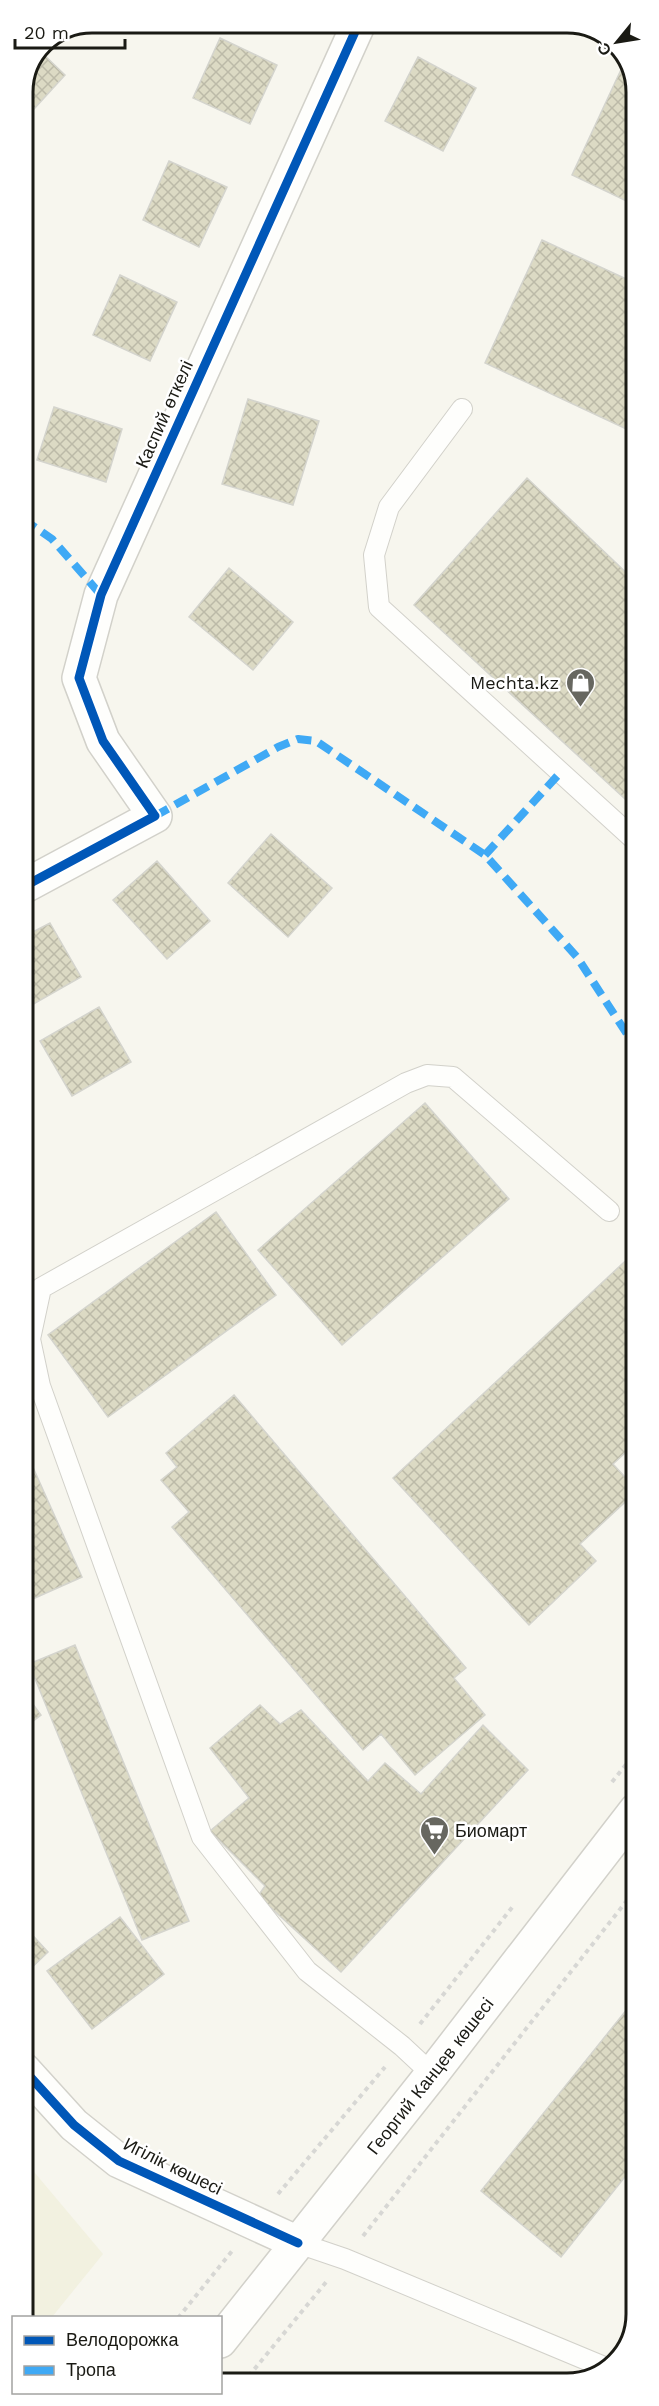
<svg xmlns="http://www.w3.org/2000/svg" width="659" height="2406" font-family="'Work Sans',sans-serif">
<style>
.built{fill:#f2f1e0}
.building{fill:url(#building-cross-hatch);stroke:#d4d4cd;stroke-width:1.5}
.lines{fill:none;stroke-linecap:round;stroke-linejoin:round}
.lane-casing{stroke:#d2d1ca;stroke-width:22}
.street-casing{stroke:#d2d1ca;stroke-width:36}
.secondary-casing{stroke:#d2d1ca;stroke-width:36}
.path{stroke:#d7d7d4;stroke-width:4;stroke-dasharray:4.5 4.5;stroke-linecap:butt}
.lane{stroke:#fefefc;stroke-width:20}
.street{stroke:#fefefc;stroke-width:33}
.secondary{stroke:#fefefc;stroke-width:33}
.quiet{stroke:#3fa9f5;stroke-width:8;stroke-dasharray:15 8;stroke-linecap:butt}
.cycleway-casing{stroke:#fff;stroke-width:13}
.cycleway{stroke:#0057b8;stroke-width:9}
.labels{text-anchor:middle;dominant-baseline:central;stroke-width:5;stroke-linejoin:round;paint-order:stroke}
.street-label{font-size:18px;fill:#1a1a14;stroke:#fff}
.poi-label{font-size:18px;fill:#1a1a14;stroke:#fff;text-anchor:end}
.rim{fill:none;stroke:#1a1a14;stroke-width:3}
</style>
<defs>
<pattern id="building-cross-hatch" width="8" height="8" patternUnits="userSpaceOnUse" patternTransform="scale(1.5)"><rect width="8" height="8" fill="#dcdac4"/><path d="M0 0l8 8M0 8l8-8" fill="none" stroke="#bcbaa8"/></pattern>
</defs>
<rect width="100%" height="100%" fill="#f7f6ee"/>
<path class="built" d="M24 2160 103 2254 52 2317H24Z"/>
<path class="building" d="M220 38 277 65 250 124 193 98Z
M40 51 65 75 23 121V92Z
M418 57 476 88 443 151 385 121Z
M625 61 635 78V205L572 175Z
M169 161 227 187 199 247 143 220Z
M542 240 635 283V433L485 363Z
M120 275 177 302 150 361 93 335Z
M248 399 319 421 293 505 222 484Z
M54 407 122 429 106 482 37 460Z
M527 478 635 581 636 809 414 605Z
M229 568 293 622 253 670 189 617Z
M271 834 332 888 288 937 228 883Z
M157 861 210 921 167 959 113 900Z
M50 923 81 977 23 1010V937Z
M99 1007 131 1062 72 1096 40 1041Z
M425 1103 509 1199 342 1345 258 1250Z
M216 1212 276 1295 108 1417 48 1335Z
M636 1251V1443L613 1464 636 1489V1492L580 1544 596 1561 529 1625 393 1478Z
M234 1395 466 1668 454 1678 485 1715 415 1775 381 1734 363 1750 172 1527 189 1512 161 1480 177 1467 166 1453Z
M23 1445 82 1577 26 1602 23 1596Z
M75 1645 189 1921 142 1940 29 1664Z
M24 1692 41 1715 24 1728Z
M260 1705 280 1724 301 1710 368 1781 385 1763 421 1794 483 1725 528 1770 341 1972 258 1896 265 1886 210 1831 249 1798 210 1748Z
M120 1917 164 1974 92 2029 47 1971Z
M24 1926 48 1952 24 1975Z
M636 1998V2163L561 2257 481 2191Z"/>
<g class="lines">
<defs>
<path id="lane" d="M462 409 389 507 374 555 379 607 636 841
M432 2074 402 2046 307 1971 202 1837 40 1386 30 1339 41 1288 406 1083 427 1075 453 1077 609 1211
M298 2243 345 2259 604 2367"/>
<path id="street" d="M23 887 155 816 103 741 79 678 101 595 359 23
M24 2070 74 2125 119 2161 298 2243"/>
<path id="secondary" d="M220 2341 432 2074 636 1810"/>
</defs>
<use href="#lane" class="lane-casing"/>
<use href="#street" class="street-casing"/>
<use href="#secondary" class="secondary-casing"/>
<path class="path" d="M612 1782 636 1752
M420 2024 514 1905
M278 2194 385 2067
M363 2236 636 1889
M178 2318 232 2251
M243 2383 327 2281"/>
<use href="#lane" class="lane"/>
<use href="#street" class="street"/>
<use href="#secondary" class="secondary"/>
<path class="quiet" d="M23 519 52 539 101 595
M155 816 278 747 298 739 316 741 485 855 577 957 636 1048
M485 855 560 773"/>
<defs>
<path id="cycleway" d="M23 887 155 816 103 741 79 678 101 595 359 23
M24 2070 74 2125 119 2161 298 2243"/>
</defs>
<use href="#cycleway" class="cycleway-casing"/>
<use href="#cycleway" class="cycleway"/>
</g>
<defs>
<symbol id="shop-pin" viewBox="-11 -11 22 30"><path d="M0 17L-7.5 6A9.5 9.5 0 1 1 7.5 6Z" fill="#676760" stroke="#fff"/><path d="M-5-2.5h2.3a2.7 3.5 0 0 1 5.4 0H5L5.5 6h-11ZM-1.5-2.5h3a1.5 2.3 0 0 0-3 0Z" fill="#fff"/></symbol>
<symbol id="supermarket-pin" viewBox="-11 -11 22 30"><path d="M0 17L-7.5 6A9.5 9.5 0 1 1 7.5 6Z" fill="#676760" stroke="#fff"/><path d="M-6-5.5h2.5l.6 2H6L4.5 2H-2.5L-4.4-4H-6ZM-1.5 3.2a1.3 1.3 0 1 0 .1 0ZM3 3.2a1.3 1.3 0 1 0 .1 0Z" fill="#fff"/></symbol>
</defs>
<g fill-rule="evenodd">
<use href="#shop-pin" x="564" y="666" width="33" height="45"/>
<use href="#supermarket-pin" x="418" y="1814" width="33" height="45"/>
</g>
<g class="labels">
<g class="street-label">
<text transform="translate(164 414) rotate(-66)">Каспий өткелі</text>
<text transform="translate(430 2076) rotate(-52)">Георгий Канцев көшесі</text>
<text transform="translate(173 2166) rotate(26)">Игілік көшесі</text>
</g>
<g class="poi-label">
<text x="559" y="682">Mechta.kz</text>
<text x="455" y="1830" text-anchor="start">Биомарт</text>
</g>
</g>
<path d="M0 0H659V2406H0ZM92 33H567A59 59 0 0 1 626 92V2314A59 59 0 0 1 567 2373H92A59 59 0 0 1 33 2314V92A59 59 0 0 1 92 33Z" fill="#fff" fill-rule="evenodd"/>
<path class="rim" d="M92 33H567A59 59 0 0 1 626 92V2314A59 59 0 0 1 567 2373H92A59 59 0 0 1 33 2314V92A59 59 0 0 1 92 33Z"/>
<rect x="12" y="2316" width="210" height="78" fill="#ffffff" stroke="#a3a3a1" stroke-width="1.5"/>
<rect x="24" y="2336" width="30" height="9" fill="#0057b8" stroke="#a3a3a1" stroke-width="1.5"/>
<text x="66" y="2346" font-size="18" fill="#1a1a14">Велодорожка</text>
<rect x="24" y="2366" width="30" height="9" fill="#3fa9f5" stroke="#a3a3a1" stroke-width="1.5"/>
<text x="66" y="2376" font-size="18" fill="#1a1a14">Тропа</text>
<g transform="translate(617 42) rotate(240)" stroke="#ffffff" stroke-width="4.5" paint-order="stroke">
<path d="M0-4.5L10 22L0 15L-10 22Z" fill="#1a1a14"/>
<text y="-9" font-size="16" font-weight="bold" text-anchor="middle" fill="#1a1a14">С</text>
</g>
<path d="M15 39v9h110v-9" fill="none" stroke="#1a1a14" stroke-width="3"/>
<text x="24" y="39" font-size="18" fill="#1a1a14" stroke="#ffffff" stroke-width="4.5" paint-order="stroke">20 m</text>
</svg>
